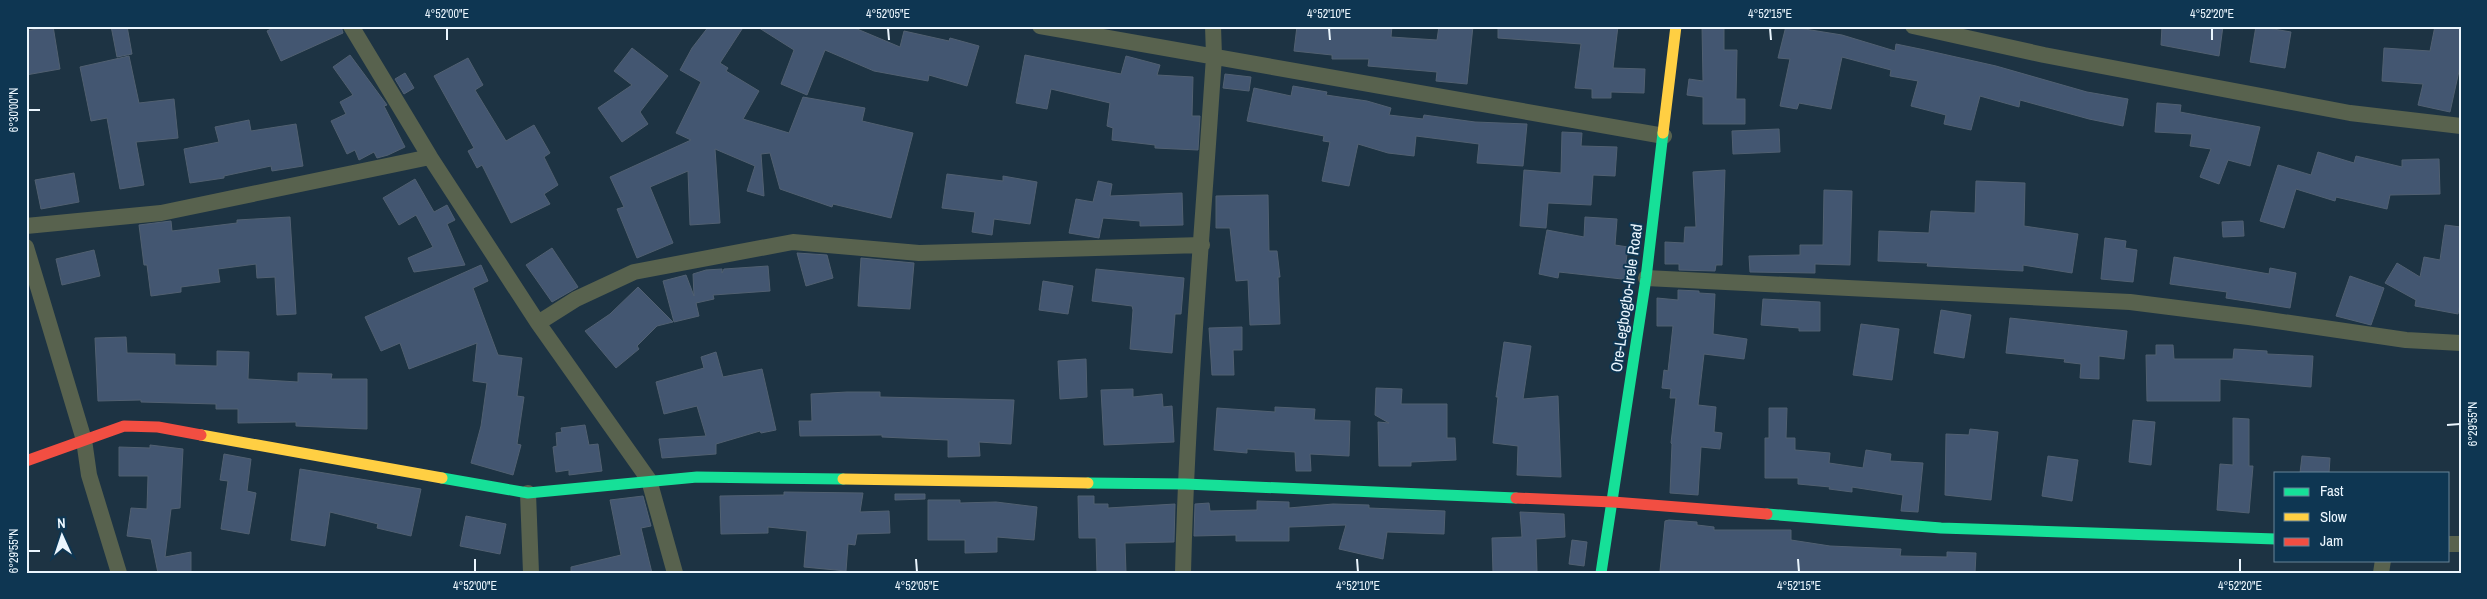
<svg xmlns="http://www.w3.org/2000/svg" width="2487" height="599" font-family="'Archivo Narrow',sans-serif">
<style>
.building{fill:#435671;stroke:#516071}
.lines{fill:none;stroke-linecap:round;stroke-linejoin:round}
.street{stroke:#58624e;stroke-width:16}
.fast{stroke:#16e098;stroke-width:11}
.slow{stroke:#ffcf43;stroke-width:11}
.jam{stroke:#f24e42;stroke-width:11}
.ticks{fill:none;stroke:#ebf6fe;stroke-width:2}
.labels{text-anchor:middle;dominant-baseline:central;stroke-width:4;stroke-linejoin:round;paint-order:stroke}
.street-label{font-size:16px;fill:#ebf6fe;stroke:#0e3652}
.neatline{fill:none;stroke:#ebf6fe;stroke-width:2}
.ticks-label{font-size:12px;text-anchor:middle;fill:#ebf6fe}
</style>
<rect width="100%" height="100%" fill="#1d3343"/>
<path class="building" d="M53 26 60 69 26 75V31Z
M111 26H127L132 54 117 57Z
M277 26H341L343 33 281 61 267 31Z
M709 26H744L720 63 728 68 726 71 759 91 743 119 789 133 803 97 865 108 862 121 913 133 891 218 833 204 832 207 780 189 770 153 761 154 764 196 747 191 755 166 715 149 720 223 690 225 688 171 650 187 673 243 637 258 617 209 624 207 610 177 691 140 676 133 701 82 680 70 692 48Z
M756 26H850L900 47 904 31 949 41 950 38 979 46 967 86 929 75 928 81 874 71 825 50 807 95 781 84 794 50Z
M1297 26H1392L1391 37 1437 40 1439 26H1473L1467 84 1436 81 1437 72 1368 66 1369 59H1332V55L1294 51Z
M1498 26H1618L1613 68 1645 69 1644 93 1611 92V98H1592V89L1575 88 1581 44 1498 38Z
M1702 26H1724V50H1737L1736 99H1745V124H1703V97L1687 95 1689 79 1703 81Z
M1786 26 1842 35 1895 51 1896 44 1925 50 1996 66 2087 92 2128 99 2123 126 2089 119 2020 100 2019 107 1980 96 1971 130 1944 124 1946 115 1911 106 1918 81 1890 76 1891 70 1842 57 1831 109 1799 103 1797 109 1780 106 1790 59 1778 58Z
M2162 26H2223L2219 56 2161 45Z
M2256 26 2291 32 2285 68 2250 62Z
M2435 26H2461V62L2450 112 2418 105 2423 84 2382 81 2384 48 2430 51Z
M632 48 668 76 640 112 648 124 622 142 598 108 632 85 614 71Z
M350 55 387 105 384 106 405 147 388 155 377 158 374 152 359 160 355 150 347 154 331 121 346 114 340 102 353 95 333 67Z
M1025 55 1121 74 1126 56 1160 65 1157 75 1193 77 1192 116H1200L1198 150 1155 148V145L1112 140 1113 128 1107 126 1110 103 1051 89 1047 109 1016 103Z
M129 56 139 103 174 99 178 138 136 142 144 185 120 189 107 118 91 121 80 67Z
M468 58 483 85 475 90 506 141 534 125 550 153 544 157 558 185 544 194 550 204 511 223 482 165 477 168 468 151 474 148 434 76Z
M405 73 414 88 404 94 395 79Z
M1225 74 1251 77 1249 91 1223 88Z
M1293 86 1327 92 1326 95 1367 101 1391 108 1389 115 1423 119 1424 115 1475 122 1527 124 1523 166 1477 163 1479 144 1416 136 1414 156 1388 153 1358 144 1349 186 1322 181 1330 142 1323 141 1324 136 1247 121 1254 88 1291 96Z
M2157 103 2181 105 2180 112 2260 127 2250 166 2228 160 2219 184 2200 177 2211 149 2190 146 2192 134 2155 132Z
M249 120 251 131 296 124 303 166 272 171 271 166 224 176V178L190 183 184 149 219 142 215 127Z
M1779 129 1780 152 1733 154 1732 131Z
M1562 132 1582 133 1581 146 1617 147 1615 176 1593 175 1591 205 1548 203 1546 228 1520 226 1524 170 1561 173Z
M2318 152 2354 163 2356 156 2402 167V160L2439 159 2440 194 2390 195 2387 209 2336 197 2335 201 2296 189 2284 228 2260 221 2278 165 2311 175Z
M1725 170 1722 265H1716L1715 271 1679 270V264H1665V242L1684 243 1685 227H1696L1693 172Z
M74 173 79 202 41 209 35 180Z
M947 174 1003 181V176L1037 182 1030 224 994 219 992 235 972 232 975 212 942 208Z
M415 179 434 212 447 205 455 220 447 224 465 265 414 272 408 258 433 247 416 215 399 225 383 198Z
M1098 181 1112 184 1110 196 1182 193 1183 225 1140 226V221L1103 218 1099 238 1069 233 1076 199 1093 202Z
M1976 181 2025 183 2024 226 2078 234 2072 273 2023 265V271L1927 266 1928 263 1878 261 1879 231 1929 233 1931 211 1975 213Z
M1824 190 1852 191 1850 265 1815 264V273L1750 272 1749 256 1800 255V245H1823Z
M1268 195 1269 251H1277L1280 277H1278L1280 324 1250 325 1248 280 1236 281 1230 228H1216V196Z
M290 217 296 314 277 315 275 277 257 278 256 264 218 269 220 282 181 287V292L151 296 147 265H144L139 225 171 221 172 231 237 223V220Z
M1585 217 1617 219 1615 245 1628 247 1626 262 1633 263 1631 280 1559 272 1558 278 1539 274 1547 230 1584 237Z
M2243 221 2244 236 2223 237 2222 222Z
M2445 225 2461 227V299L2458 314 2415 306 2416 300 2385 283 2397 263 2420 277 2424 257 2440 260Z
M2105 238 2126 241 2125 248 2137 250 2133 282 2101 279Z
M552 248 578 287 552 302 526 265Z
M94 250 100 276 62 285 56 259Z
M797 253 827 255 833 278 806 286Z
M2174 257 2269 274 2270 268 2296 273 2290 308 2226 298 2227 292 2170 284Z
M861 258 914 263 910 309 858 306Z
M481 265 488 281 473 288 498 355 522 358 517 396 524 397 517 444 521 445 513 475 471 463 481 426 487 383 473 381 477 343 409 369 400 343 381 351 365 317Z
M768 266 770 291 713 295 714 299 696 303 699 316 674 322 663 281 686 275 694 296 693 274 706 270 722 269V273L724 269Z
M1096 269 1184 278 1181 314H1175L1172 353 1130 349 1133 310 1132 306 1092 301Z
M2350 276 2384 288 2371 325 2336 316Z
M1043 281 1073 286 1068 314 1039 310Z
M638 287 673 322 657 326 637 346 639 349 616 368 585 331 610 314Z
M1678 290 1699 291V293L1715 294 1713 334 1747 339 1744 359 1704 354 1698 405 1716 407 1714 432 1722 433 1720 449 1701 447 1698 495 1670 493 1672 444 1671 443 1676 398H1670L1671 389 1662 388 1664 370 1668 371 1673 326H1657V298L1678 300Z
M1763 299 1820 302V331H1799V328L1761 325Z
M1941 310 1971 315 1964 358 1934 353Z
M2010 318 2127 331 2124 359 2099 356V379L2080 378 2081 364 2064 362 2065 359 2006 353Z
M1861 324 1899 329 1892 380 1853 375Z
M1242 327V350H1233L1234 375H1212L1209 328Z
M126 337 127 353 175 354V365L217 366V351L249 352 248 379 298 382V373L332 374 331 379H367V429L296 426V422L238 423V409H216V404L141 402V400L98 401 95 338Z
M1504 342 1531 346 1523 399 1558 396 1561 477 1517 475 1518 446 1493 443 1498 397H1496Z
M2156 345H2173L2174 359H2233L2234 349 2267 351V354L2313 356 2311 387 2220 379V401H2147L2146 355H2156Z
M716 352 723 377 762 369 776 430 761 433 760 431 716 444V454L662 458 659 439 706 436 697 406 664 414 656 382 704 368 701 357Z
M1086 359 1087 397 1060 399 1058 361Z
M1376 388 1402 389 1401 404H1447V438H1455L1456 460 1411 462V466H1379L1378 422 1389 423 1375 415Z
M1133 389V397L1162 394 1163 407 1172 406 1174 442 1104 445 1101 390Z
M847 392H880V397L1014 400 1011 444 979 442 980 456 948 457V440L882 437V435L800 436 799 421H812L811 394Z
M1275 407 1315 409 1314 420 1350 421 1349 456 1310 454 1311 471H1296L1295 452 1247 449V453L1214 450 1217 408 1275 412Z
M1769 408H1787L1786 438H1795V450L1830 453 1829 463 1863 468 1866 450 1891 454 1890 461 1923 463 1918 512 1901 511 1903 495 1852 487V492L1829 489 1830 487 1798 484V478H1765V438H1769Z
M2233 418 2249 419V466H2253L2249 513 2217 510 2220 464 2233 465Z
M2133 420 2155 422 2151 465 2129 462Z
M585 425 589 445 598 444 602 471 569 475V470L556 472 553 447 557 446 556 433 562 432 561 428Z
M1970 429 1998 432 1991 500 1945 495 1946 434 1969 435Z
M150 445 183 449 180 508 171 509 165 557 191 552V573H158L151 539 127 536 131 508 147 509 148 476H119V447L150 448Z
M224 454 251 459 247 491 256 493 249 534 221 529 228 481 220 480Z
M2048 456 2078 460 2072 501 2042 496Z
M2302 456 2330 458 2329 473H2300Z
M300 469 421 489 411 536 377 528 378 524 330 512 325 546 291 540Z
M784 492 863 493 860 512 889 511 890 533 857 534 855 545 848 544 846 571 804 567 807 531 768 527V533L721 534 720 496 784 495Z
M895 494H925V499L895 500Z
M643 496 651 526 641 528 652 573H571V567L621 555 610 500Z
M1078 496H1094V504H1108V508L1175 504 1174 542 1125 543 1126 573H1097L1096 538H1079Z
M928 500H960V503L996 502 1037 507 1034 540 997 537V552L965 553V540H928Z
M1257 501 1289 502V508L1333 504 1369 505V508L1445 511 1444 534 1387 532 1383 559 1339 549 1346 525 1289 527V541H1236V535L1194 536 1195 504 1209 503 1210 511 1257 510Z
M1520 512 1564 514 1565 537 1536 539 1537 571 1493 573 1492 538 1522 537Z
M466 516 506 524 500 554 460 546Z
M1669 520 1697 522V525L1714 527V530H1791V540L1830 546 1901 549 1900 556 1947 557V552L1976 553 1975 573 1660 571 1665 521Z
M1572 540 1587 542 1584 566 1569 564Z"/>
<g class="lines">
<path class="street" d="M351 26 430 157 538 323 649 480 675 573
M1040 26 1664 136
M1913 26 2044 55 2350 113 2461 126
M26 226 161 213 430 157
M26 247 84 440 89 475 119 573
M1646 278 2130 302 2249 317 2406 340 2461 343
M538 323 576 299 634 272 793 242 919 253 1202 245
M528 493 531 573
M2448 544H2461
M1183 573C1187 400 1203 228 1214 56L1213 26
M2381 573 2383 560"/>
<path class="fast" d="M442 478 528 493 697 477 843 479
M1088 483 1185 484 1516 498
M1767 514 1941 528 2276 539
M1601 573 1646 278 1663 133"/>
<path class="slow" d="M1663 133 1676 26
M201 435 442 478
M843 479 1088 483"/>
<path class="jam" d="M26 461 124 426 158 427 201 435
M1516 498 1613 502 1767 514"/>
</g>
<path class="ticks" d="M447 28V40M888 28 889 40M1329 28 1330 40M1770 28 1771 40M2212 28V40M28 110H40M2447 425 2460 424M28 551H40M475 559V572M916 559 917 572M1357 559 1358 572M1798 559 1799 572M2240 559V572"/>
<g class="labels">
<g class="street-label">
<text transform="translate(1626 298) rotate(-82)">Ore-Legbogbo-Irele Road</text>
</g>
</g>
<rect width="2487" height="599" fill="none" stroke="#0e3652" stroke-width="55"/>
<rect x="2274" y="472" width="175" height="90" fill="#0e3652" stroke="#668397"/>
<rect x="2284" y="488" width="25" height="8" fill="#16e098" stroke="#668397"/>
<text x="2320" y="496" font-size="15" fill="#ebf6fe">Fast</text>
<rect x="2284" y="513" width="25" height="8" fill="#ffcf43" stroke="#668397"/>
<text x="2320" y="522" font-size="15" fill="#ebf6fe">Slow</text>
<rect x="2284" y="538" width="25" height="8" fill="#f24e42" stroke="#668397"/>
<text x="2320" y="546" font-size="15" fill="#ebf6fe">Jam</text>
<g transform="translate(62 536) rotate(357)" stroke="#0e3652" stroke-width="4" paint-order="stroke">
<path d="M0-4L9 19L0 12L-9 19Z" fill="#ebf6fe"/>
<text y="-8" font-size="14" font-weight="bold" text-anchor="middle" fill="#ebf6fe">N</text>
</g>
<rect x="28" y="28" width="2432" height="544" class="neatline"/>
<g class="ticks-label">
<text x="447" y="18">4°52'00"E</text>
<text x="888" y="18">4°52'05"E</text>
<text x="1329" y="18">4°52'10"E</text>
<text x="1770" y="18">4°52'15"E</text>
<text x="2212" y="18">4°52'20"E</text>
<text transform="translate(14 110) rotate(-90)" y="4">6°30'00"N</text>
<text transform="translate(2473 424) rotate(-90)" y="4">6°29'55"N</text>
<text transform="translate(14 551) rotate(-90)" y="4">6°29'55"N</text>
<text x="475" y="590">4°52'00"E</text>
<text x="917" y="590">4°52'05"E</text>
<text x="1358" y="590">4°52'10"E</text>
<text x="1799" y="590">4°52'15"E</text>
<text x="2240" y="590">4°52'20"E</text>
</g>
</svg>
